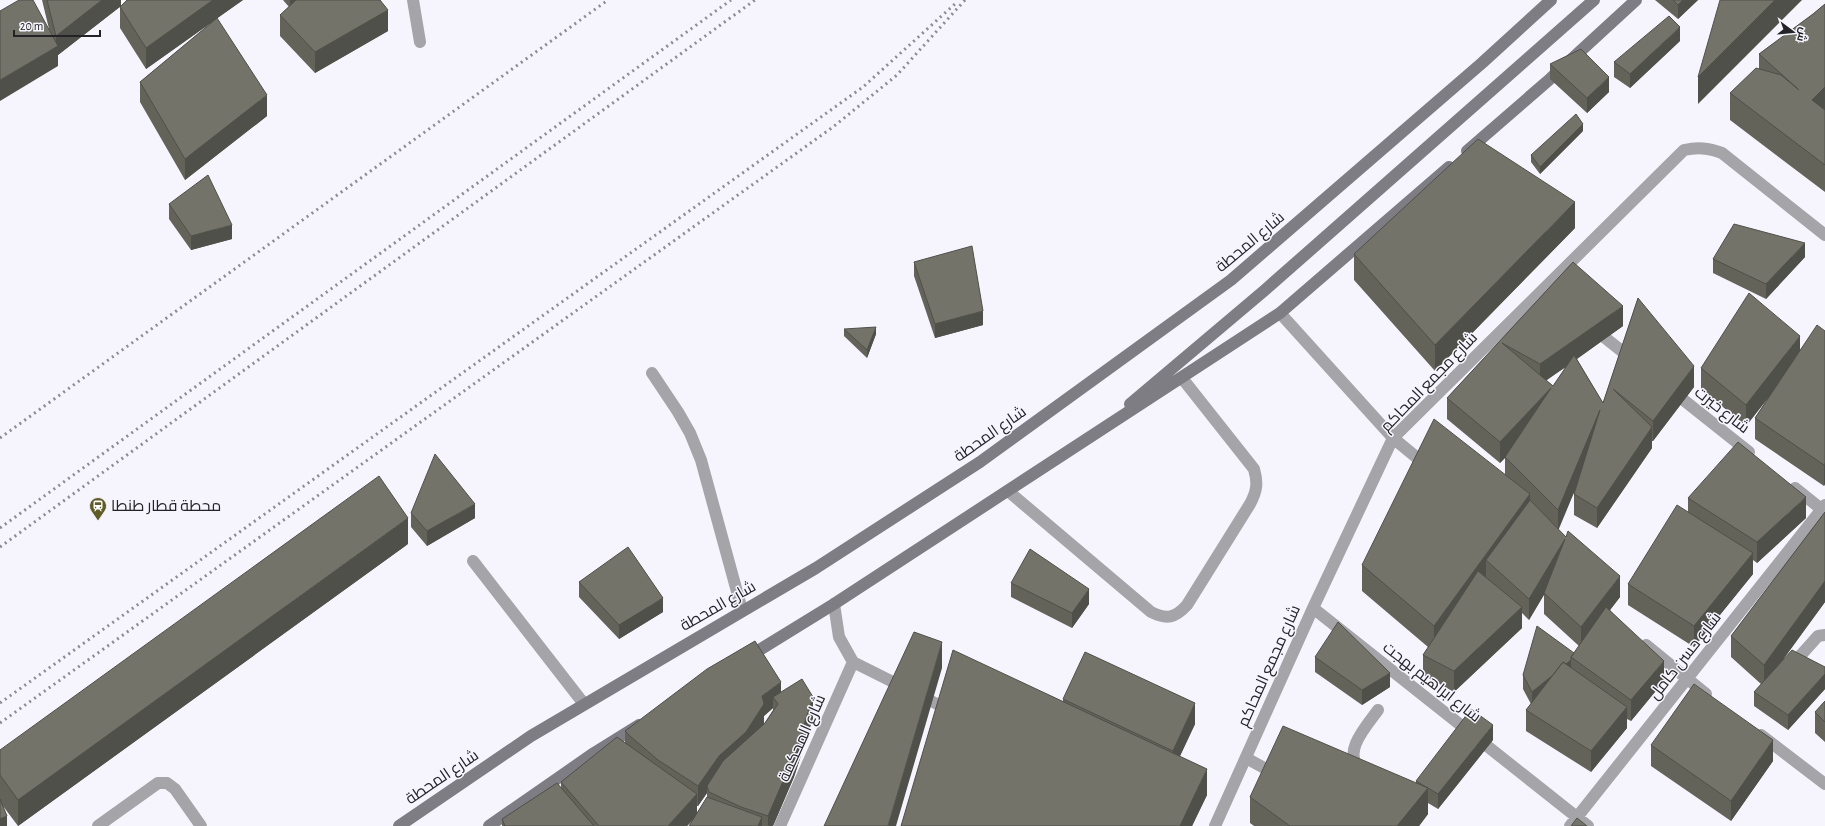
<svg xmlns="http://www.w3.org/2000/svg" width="1825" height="826" font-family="'Alegreya Sans',Cairo,sans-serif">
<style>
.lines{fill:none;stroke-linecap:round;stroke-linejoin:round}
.lane{stroke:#a5a4a9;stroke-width:12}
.street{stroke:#a5a4a9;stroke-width:12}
.secondary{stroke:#7e7d84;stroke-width:12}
.rail{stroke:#8c8c92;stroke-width:3;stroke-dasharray:2 4;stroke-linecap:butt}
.wall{fill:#63635a;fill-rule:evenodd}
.shaded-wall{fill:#50504a}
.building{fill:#737369;stroke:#50504a}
.labels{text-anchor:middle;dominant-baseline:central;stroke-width:3;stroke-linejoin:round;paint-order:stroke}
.street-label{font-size:16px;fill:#242428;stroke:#f6f5fe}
.poi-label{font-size:16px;fill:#242428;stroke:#f6f5fe;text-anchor:start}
</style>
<rect width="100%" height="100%" fill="#f6f5fe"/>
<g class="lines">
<path class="lane" d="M413 0 420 42
M652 373 678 412 690 433 701 460 742 610
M1008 491 1151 612C1167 620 1175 618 1187 605L1250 504C1257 491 1258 483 1254 469L1182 378
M473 561 584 704
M1792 665 1818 636 1825 635
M1246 758 1277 775
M1361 769C1340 754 1368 724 1378 710
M98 826 158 783H167L175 789 201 826"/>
<path class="street" d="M1280 313 1393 438 1427 466
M1594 329 1633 360
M1671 390 1749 452
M1795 488 1825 512
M834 604 839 637 853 662 951 711
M1313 608 1588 826
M1646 645 1706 694
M1761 735 1825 784
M780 826 853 662
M1215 826 1313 608 1393 438 1684 150C1698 147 1708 148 1722 153L1825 235
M1570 826 1825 505"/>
<path class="secondary" d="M1467 151 1550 79 1636 0
M1130 404 1265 290 1594 0
M748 657 834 604 1280 313 1449 167
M399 826 531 736 816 568 980 462 1231 280 1482 63 1551 0
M489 826 594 753 639 725"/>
<path class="rail" d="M0 438 608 0
M0 528 731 0
M0 547 755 0
M0 703 863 87 956 3
M0 723 833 127 897 75 965 0"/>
</g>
<path class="wall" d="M42 0H121V6L58 55V66Z
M127 0H243L217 18 267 116 185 180 140 102V82L215 20 146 69 120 28V7Z
M283 0H380L388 31 315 73 280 36V15L289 7Z
M1655 0H1698L1678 19Z
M1825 4V192L1730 120V93L1759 69V54L1813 14Z
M1680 41 1630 88 1614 77V62Z
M1550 64 1609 92 1587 113 1550 79Z
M1583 131 1540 174 1531 162V155Z
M169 204 232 239 191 250 169 219Z
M1575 228 1435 371 1354 280V254Z
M1805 257 1766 299 1713 273V259Z
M914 262 983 325 935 338 914 276Z
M1573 262 1623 326 1577 359 1603 403 1638 298 1694 387 1653 441H1652V448L1597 528 1574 515V492L1558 529 1620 597 1610 610 1664 681 1631 721 1627 719V728L1591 772 1526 731V710L1531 704 1523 689V675L1574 653 1579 646 1544 614V594L1529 620 1522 613V628L1454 692 1423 675V655L1428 647 1362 591V565L1505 474V458L1500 463 1447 419V398ZM1566 367 1553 386 1546 380Z
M844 329 876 334 867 358 844 336Z
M1825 331V484L1824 486 1755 439V418L1769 397 1746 426 1701 389V368L1800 350Z
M1688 498 1806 518 1757 563 1753 560V574L1694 647 1628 605V584L1688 512Z
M1825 512V602L1780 663 1825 667V689L1788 730 1754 706V692L1761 684 1731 657V636Z
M411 513 475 518 427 546 411 527Z
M408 544 18 826 3 806 7 826H0V750Z
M579 582 663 612 619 639 579 597Z
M1011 583 1089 604 1072 628 1011 597Z
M1315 657 1390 687 1362 705 1315 672Z
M781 692 813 718 794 777 773 826H689L694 819 687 826H502V819L561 788V782L625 743V731ZM773 708V710L764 724V716ZM707 793V798L697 813V806H698Z
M1063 699 1195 724 1180 756 1207 795 1192 826H901L1063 701Z
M1825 701V742L1815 733V712Z
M1493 740 1438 809 1428 803V814L1419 826H1254L1250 823V797L1416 783V781Z
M1651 745 1773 761 1731 821 1651 766Z"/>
<path class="shaded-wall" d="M102 0H121V6L58 55V66L0 101V80L56 47V36Z
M213 0H243L146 69V48Z
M290 0H304L290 8Z
M1683 0H1698L1678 19V5Z
M1775 0H1802L1698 104V77Z
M388 10V31L315 73V52Z
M1680 27V41L1630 88V74Z
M1609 77V92L1587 113V98Z
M1825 87V113L1812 100Z
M267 95V116L185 180V159Z
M1583 124V131L1540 174V167Z
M1575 202V228L1435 371V345Z
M232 225V239L191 250V236Z
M1805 243V257L1766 299V284Z
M1623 306V326L1540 385V364Z
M983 311V325L935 338V324Z
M876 327V334L867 358V350Z
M1800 336V357L1746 426V405Z
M1694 366V387L1653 441V421Z
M1551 388V409L1500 463V442Z
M1600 410V430L1558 531V510Z
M1652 427V448L1597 528V508Z
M1825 463V484L1824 486V465Z
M1530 494V521L1486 560V581L1434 652V626Z
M1806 497V518L1757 563V542Z
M475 504V518L427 546V531Z
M408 518V544L18 826V800Z
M1565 539V560L1529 620V599Z
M1753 553V574L1694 647V626Z
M1620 576V597L1581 648V627Z
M1825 581V602L1764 686V665Z
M1089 589V604L1072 628V613Z
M663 598V612L619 639V625Z
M1522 607V628L1454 692V671Z
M942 642V668L896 826H888Z
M1571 660V674L1532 707V692Z
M1664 661V681L1631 721V700Z
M1390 673V687L1362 705V690Z
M1825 674V689L1788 730V715Z
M781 682V702L778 704 773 697V708L764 716V725L707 786V793L698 806V786L762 696Z
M813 697V718L794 777 773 826H768V816Z
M1195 703V724L1173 771V751Z
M1627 707V728L1591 772V751Z
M1493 725V740L1438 809V794Z
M1773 740V761L1731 821V801Z
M1207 769V795L1192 826H1180Z
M1428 788V814L1419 826H1397Z
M697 794V815L687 826H668Z
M7 816V826H0V819Z
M762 817V826H758Z"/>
<path class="building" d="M19 0H33L58 46 0 80V11Z
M47 0H102L56 36Z
M127 0H213L146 48 120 7Z
M296 0H380L388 10 315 52 280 15Z
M1673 0H1683L1678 5Z
M1720 0H1775L1698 77Z
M1825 4V87L1812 100 1825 110V165L1730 93 1756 68 1781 75 1799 90 1759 54 1813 14Z
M1669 16 1680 27 1630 74 1614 62Z
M217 18 267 95 185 159 140 82Z
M1581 49 1609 77 1587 98 1550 64Z
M1576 114 1583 124 1540 167 1531 155Z
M1478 139 1575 202 1435 345 1354 254Z
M208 175 232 225 191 236 169 204Z
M1734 224 1805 243 1766 284 1713 259Z
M972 246 983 311 935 324 914 262Z
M1573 262 1623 306 1540 364 1502 343 1553 386 1574 355 1603 403 1638 298 1694 366 1653 421 1613 389 1652 427 1597 508 1574 494 1600 410 1558 510 1505 457 1551 388 1500 442 1447 398Z
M1749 293 1800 336 1746 405 1701 368Z
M1817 325 1825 331V463L1824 465 1755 418Z
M876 327 867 350 844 329Z
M1434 419 1530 494 1434 626 1362 565Z
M1738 442 1806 497 1757 542 1688 498Z
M435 454 475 504 427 531 411 513Z
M379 476 408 518 18 800 0 775V750Z
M1530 500 1566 537 1568 531 1620 576 1581 627 1544 593 1565 539 1529 599 1486 560Z
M1677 505 1753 553 1694 626 1628 584Z
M1825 512V581L1764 665 1731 636Z
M628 547 663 598 619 625 579 582Z
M1030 549 1089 589 1072 613 1011 583Z
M1478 571 1522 607 1454 671 1423 655Z
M1606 607 1664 661 1631 700 1571 657Z
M1338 622 1390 673 1362 690 1315 657Z
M1537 626 1574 653 1571 657V660L1566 664 1563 662 1553 675 1532 692 1523 675Z
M914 632 942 642 888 826H824Z
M755 641 781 682 762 696 764 704 746 732 719 756 698 786 658 760 630 736 625 731 707 669Z
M953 650 1207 769 1180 826H901Z
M1792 650 1825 667V674L1788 715 1754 692Z
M1085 652 1195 703 1173 751 1063 699Z
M1563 662 1627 707 1591 751 1526 710Z
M802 679 813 697 794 756 768 816 741 807 709 792 707 786 723 761 765 723 778 704 773 697Z
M1694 684 1773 740 1731 801 1651 745Z
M1825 701V722L1815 712Z
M1471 709 1493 725 1438 794 1416 781Z
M1283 726 1428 788 1397 826H1290L1250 797Z
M617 737 697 794 668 826H599L561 782Z
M557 783 594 826H505L502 819Z
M707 797 762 817 758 826H689Z
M0 799 7 816 0 819Z
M1577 818 1587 826H1571Z"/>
<defs>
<symbol id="station-pin" viewBox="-11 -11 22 30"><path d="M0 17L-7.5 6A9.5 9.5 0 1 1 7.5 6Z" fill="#605c28" stroke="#f6f5fe"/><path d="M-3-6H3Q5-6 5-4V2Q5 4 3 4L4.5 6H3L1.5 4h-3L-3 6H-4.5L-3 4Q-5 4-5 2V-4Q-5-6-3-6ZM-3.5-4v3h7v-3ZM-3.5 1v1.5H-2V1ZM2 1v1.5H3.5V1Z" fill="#fff"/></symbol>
</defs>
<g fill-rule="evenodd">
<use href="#station-pin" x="88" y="496" width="20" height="27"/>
</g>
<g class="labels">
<g class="street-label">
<text transform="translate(1250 242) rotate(-40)">شارع المحطة</text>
<text transform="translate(1429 382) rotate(-46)">شارع مجمع المحاكم</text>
<text transform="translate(1722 410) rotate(38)">شارع خيرت</text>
<text transform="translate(990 434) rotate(-35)">شارع المحطة</text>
<text transform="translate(718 606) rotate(-30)">شارع المحطة</text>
<text transform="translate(1685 656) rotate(-52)">شارع حسن كامل</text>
<text transform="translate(1269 666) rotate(-66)">شارع مجمع المحاكم</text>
<text transform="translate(1432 682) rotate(38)">شارع ابراهيم بهجت</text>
<text transform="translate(802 738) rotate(-66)">شارع المحكمة</text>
<text transform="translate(442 777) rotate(-34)">شارع المحطة</text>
</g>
<g class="poi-label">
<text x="111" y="506">محطة قطار طنطا</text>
</g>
</g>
<g transform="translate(1793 32) rotate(106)" stroke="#f6f5fe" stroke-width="3" paint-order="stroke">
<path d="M0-3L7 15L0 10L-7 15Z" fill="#242428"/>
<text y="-6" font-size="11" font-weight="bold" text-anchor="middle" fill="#242428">ش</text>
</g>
<path d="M14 30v6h86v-6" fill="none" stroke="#242428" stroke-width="2"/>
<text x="20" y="30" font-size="12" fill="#242428" stroke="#f6f5fe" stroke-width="3" paint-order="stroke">20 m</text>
</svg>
